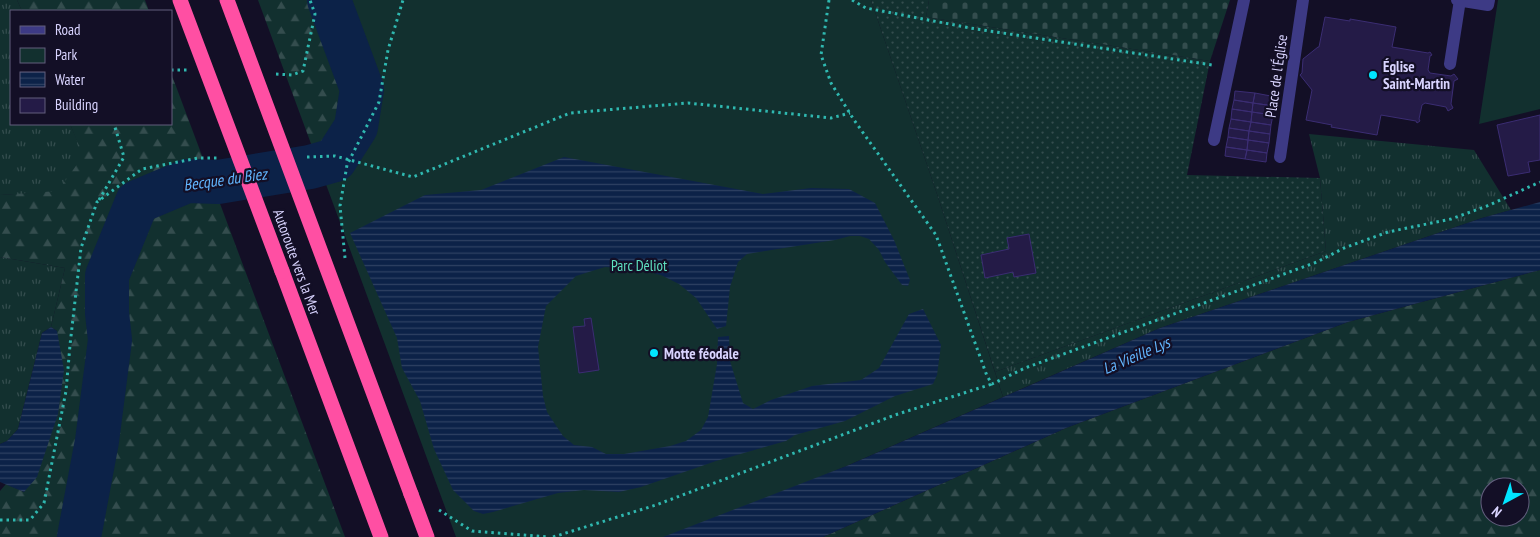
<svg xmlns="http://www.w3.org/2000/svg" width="1540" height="537" font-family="'PT Sans Narrow',sans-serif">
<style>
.grass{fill:url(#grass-tufts)}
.forest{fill:url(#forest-firs);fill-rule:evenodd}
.cemetery{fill:url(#cemetery-stones)}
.park{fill:#12302f}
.garden{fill:url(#garden-dots)}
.water{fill:url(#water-rules)}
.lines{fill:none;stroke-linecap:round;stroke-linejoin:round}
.river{stroke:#0c2248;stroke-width:44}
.building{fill:#241b47;stroke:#3b2d73}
.path{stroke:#2fb8b0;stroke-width:3;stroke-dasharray:2.5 4;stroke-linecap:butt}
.service{stroke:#3d3a85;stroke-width:12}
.minor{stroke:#3d3a85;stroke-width:12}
.motorway{stroke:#ff4fa3;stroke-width:15}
.motorway-bridge{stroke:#ff4fa3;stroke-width:15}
.poi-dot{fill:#00e5ff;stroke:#130f26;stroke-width:2}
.labels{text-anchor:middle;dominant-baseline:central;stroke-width:4.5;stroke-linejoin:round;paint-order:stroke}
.poi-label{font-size:15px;font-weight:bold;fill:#d9d4ff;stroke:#130f26;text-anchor:start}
.street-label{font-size:15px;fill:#d9d4ff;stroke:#130f26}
.park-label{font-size:15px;fill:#5fe0c0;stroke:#130f26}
.water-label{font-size:16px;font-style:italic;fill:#62b6ff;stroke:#130f26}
</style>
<defs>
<pattern id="grass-tufts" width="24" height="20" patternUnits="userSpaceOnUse" patternTransform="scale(1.25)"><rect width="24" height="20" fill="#12302f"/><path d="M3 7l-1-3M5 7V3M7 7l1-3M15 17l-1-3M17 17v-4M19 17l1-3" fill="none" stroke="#344d4e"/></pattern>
<pattern id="forest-firs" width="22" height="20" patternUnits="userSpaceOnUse" patternTransform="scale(1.25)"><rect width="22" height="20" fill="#12302f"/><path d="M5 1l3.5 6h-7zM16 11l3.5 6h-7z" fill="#344d4e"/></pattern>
<pattern id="cemetery-stones" width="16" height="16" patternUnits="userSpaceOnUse" patternTransform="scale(1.25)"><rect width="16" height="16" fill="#12302f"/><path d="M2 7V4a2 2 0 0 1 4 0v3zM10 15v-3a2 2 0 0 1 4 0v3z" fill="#344d4e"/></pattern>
<pattern id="garden-dots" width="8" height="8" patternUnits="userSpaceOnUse" patternTransform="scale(1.25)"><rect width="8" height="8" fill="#12302f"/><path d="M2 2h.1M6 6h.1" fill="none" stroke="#344d4e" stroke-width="1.8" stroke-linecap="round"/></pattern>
<pattern id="water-rules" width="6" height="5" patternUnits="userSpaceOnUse" patternTransform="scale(1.25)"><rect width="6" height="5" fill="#0c2248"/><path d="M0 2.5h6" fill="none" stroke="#2f4163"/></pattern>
</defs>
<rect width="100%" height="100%" fill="#130f26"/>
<path class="grass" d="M0 0H17L22 11H11V124H70L84 156 58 192 0 195Z
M1309 134 1474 150 1511 210 1482 218 1160 328 1003 397 995 372 1326 251 1320 178Z
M0 257 65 268 51 327 42 333 18 429 7 441 0 444Z"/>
<path class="forest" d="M17 0H145L149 11H22Z
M258 0H345L370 75 355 141 324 179Z
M171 73 345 537H0V491L6 484 24 492 57 331 51 327 65 268 0 257V195L58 191 83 156 70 124H171Z
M1540 270V537H823L1066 428 1348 322ZM1490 487H1520V517H1490Z"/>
<path class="cemetery" d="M929 0H1230L1210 61 926 17Z"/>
<path class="park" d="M345 0H871L938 197 1003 397 849 465 674 537H456L324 179 355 141 370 75Z
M1498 0H1540V109L1479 124Z"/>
<path class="garden" d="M871 0H929L926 17 1210 61 1187 175 1320 178 1326 251 995 372 938 197Z"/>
<path class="water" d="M564 157 763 194 811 188 849 189 875 203 894 240 910 280 908 286 902 285 885 262 879 250 869 239 860 236H850L835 240 747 254 738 262 730 287 726 326 717 329 696 298 679 284 661 275 638 269 605 267 576 276 546 306 538 347 543 396 547 412 563 436 574 445 592 447 606 454H624L670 446 686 441 701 430 708 417 717 364 718 337 729 336 730 361 743 403 753 409 771 400 812 386 861 380 879 368 909 314 923 309 941 345 937 375 933 384 895 396 845 421 795 435 786 441 716 461 641 487 619 492 584 490 558 493 493 512 483 514 474 511 453 490 434 449 420 401 402 368 397 338 350 233 425 195 481 190Z
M1540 202V270L1348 322 1066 428 823 537H663L849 465 1160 328 1482 218Z
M51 327 57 331 64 370 58 414 37 477 24 492 0 482V444L7 441 18 429 42 333Z"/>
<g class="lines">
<path class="river" d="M79 537 97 441 110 340 107 313V276L137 202 187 181 218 182 310 167 335 160 356 127 362 89 329 0"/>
</g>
<path class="building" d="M1325 17 1350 21V19L1396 27 1392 47 1428 53 1430 52 1432 55 1430 56 1428 70 1430 73 1451 76 1454 74 1458 79 1454 81 1451 104 1453 108 1448 111 1446 107 1425 103 1422 105 1419 119 1420 121 1417 123 1416 121 1381 115 1377 135 1331 127 1332 125 1306 120 1312 90 1300 75 1302 73 1303 59 1318 47H1319Z
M1235 91 1255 93 1253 103 1234 100Z
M1255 93 1276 97 1274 106 1253 103Z
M1234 100 1253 103 1252 112 1232 109Z
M1253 103 1274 106 1273 115 1252 112Z
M1232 109 1252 112 1251 122 1231 119Z
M1252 112 1273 115 1271 125 1251 122Z
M1540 115V160L1528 162 1530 172 1508 176 1497 125Z
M1231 119 1251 122 1249 131 1229 128Z
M1251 122 1271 125 1270 134 1249 131Z
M1229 128 1249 131 1248 140 1228 137Z
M1249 131 1270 134 1269 143 1248 140Z
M1228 137 1248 140 1247 150 1226 147Z
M1248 140 1269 143 1267 153 1247 150Z
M1226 147 1247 150 1245 159 1225 156Z
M1247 150 1267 153 1266 162 1245 159Z
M1029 234 1036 273 1014 277 1013 272 985 278 981 255 1009 249 1007 238Z
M591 318 599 370 579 373 573 327 585 326 584 319Z"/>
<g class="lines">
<path class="path" d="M829 0 821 55 831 83 854 120 936 235 987 376 992 384 1025 368 1317 262 1344 248 1388 232 1451 219 1487 206 1540 182
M852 0 866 8 970 28 1212 65
M171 70H187
M276 74 292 75 303 71 315 14 310 0
M307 157 335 156 413 177 570 113 688 103 831 118 850 113
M99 200 124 157 114 124
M345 258 340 206 347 165 379 102 388 50 403 0
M439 510 472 531 549 537
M0 520H30L44 503 66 391 70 345 81 248 97 202 142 169 198 158H218
M553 537 656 505 895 415 992 384"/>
<path class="service" d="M1214 140 1244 0
M1280 157 1303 0"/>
<path class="minor" d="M1457 0 1488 5 1489 0
M1450 64 1460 0"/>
<path class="motorway" d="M282 271 381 537
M411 494 427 537"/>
<path class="motorway-bridge" d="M180 0 282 271
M227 0 411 494"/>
</g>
<g class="poi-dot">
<circle cx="1373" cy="75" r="5"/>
<circle cx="654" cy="353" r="5"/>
</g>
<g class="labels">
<g class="poi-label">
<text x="1383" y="66">Église<tspan x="1383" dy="17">Saint-Martin</tspan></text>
<text x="664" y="353">Motte féodale</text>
</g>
<g class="street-label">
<text transform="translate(1276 76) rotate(-82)">Place de l'Église</text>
<text transform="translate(297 262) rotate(70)">Autoroute vers la Mer</text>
</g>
<g class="park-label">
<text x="639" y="265">Parc Déliot</text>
</g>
<g class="water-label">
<text transform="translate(225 179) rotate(-8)">Becque du Biez</text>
<text transform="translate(1136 355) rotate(-23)">La Vieille Lys</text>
</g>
</g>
<rect x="10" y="10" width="162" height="115" fill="#130f26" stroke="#625e7d"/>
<rect x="20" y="26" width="25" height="8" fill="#3d3a85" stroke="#625e7d"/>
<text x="55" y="35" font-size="15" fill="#d9d4ff">Road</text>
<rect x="20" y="48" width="25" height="15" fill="#12302f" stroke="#625e7d"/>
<text x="55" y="60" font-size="15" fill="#d9d4ff">Park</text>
<rect x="20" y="72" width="25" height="15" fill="url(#water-rules)" stroke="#625e7d"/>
<text x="55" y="85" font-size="15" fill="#d9d4ff">Water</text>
<rect x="20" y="98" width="25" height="15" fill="#241b47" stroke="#625e7d"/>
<text x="55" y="110" font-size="15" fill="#d9d4ff">Building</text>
<g transform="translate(1505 502) rotate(220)"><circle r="24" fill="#130f26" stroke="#625e7d"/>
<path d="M0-4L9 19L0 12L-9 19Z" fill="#00e5ff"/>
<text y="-8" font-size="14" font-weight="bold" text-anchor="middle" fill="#d9d4ff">N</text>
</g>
</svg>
